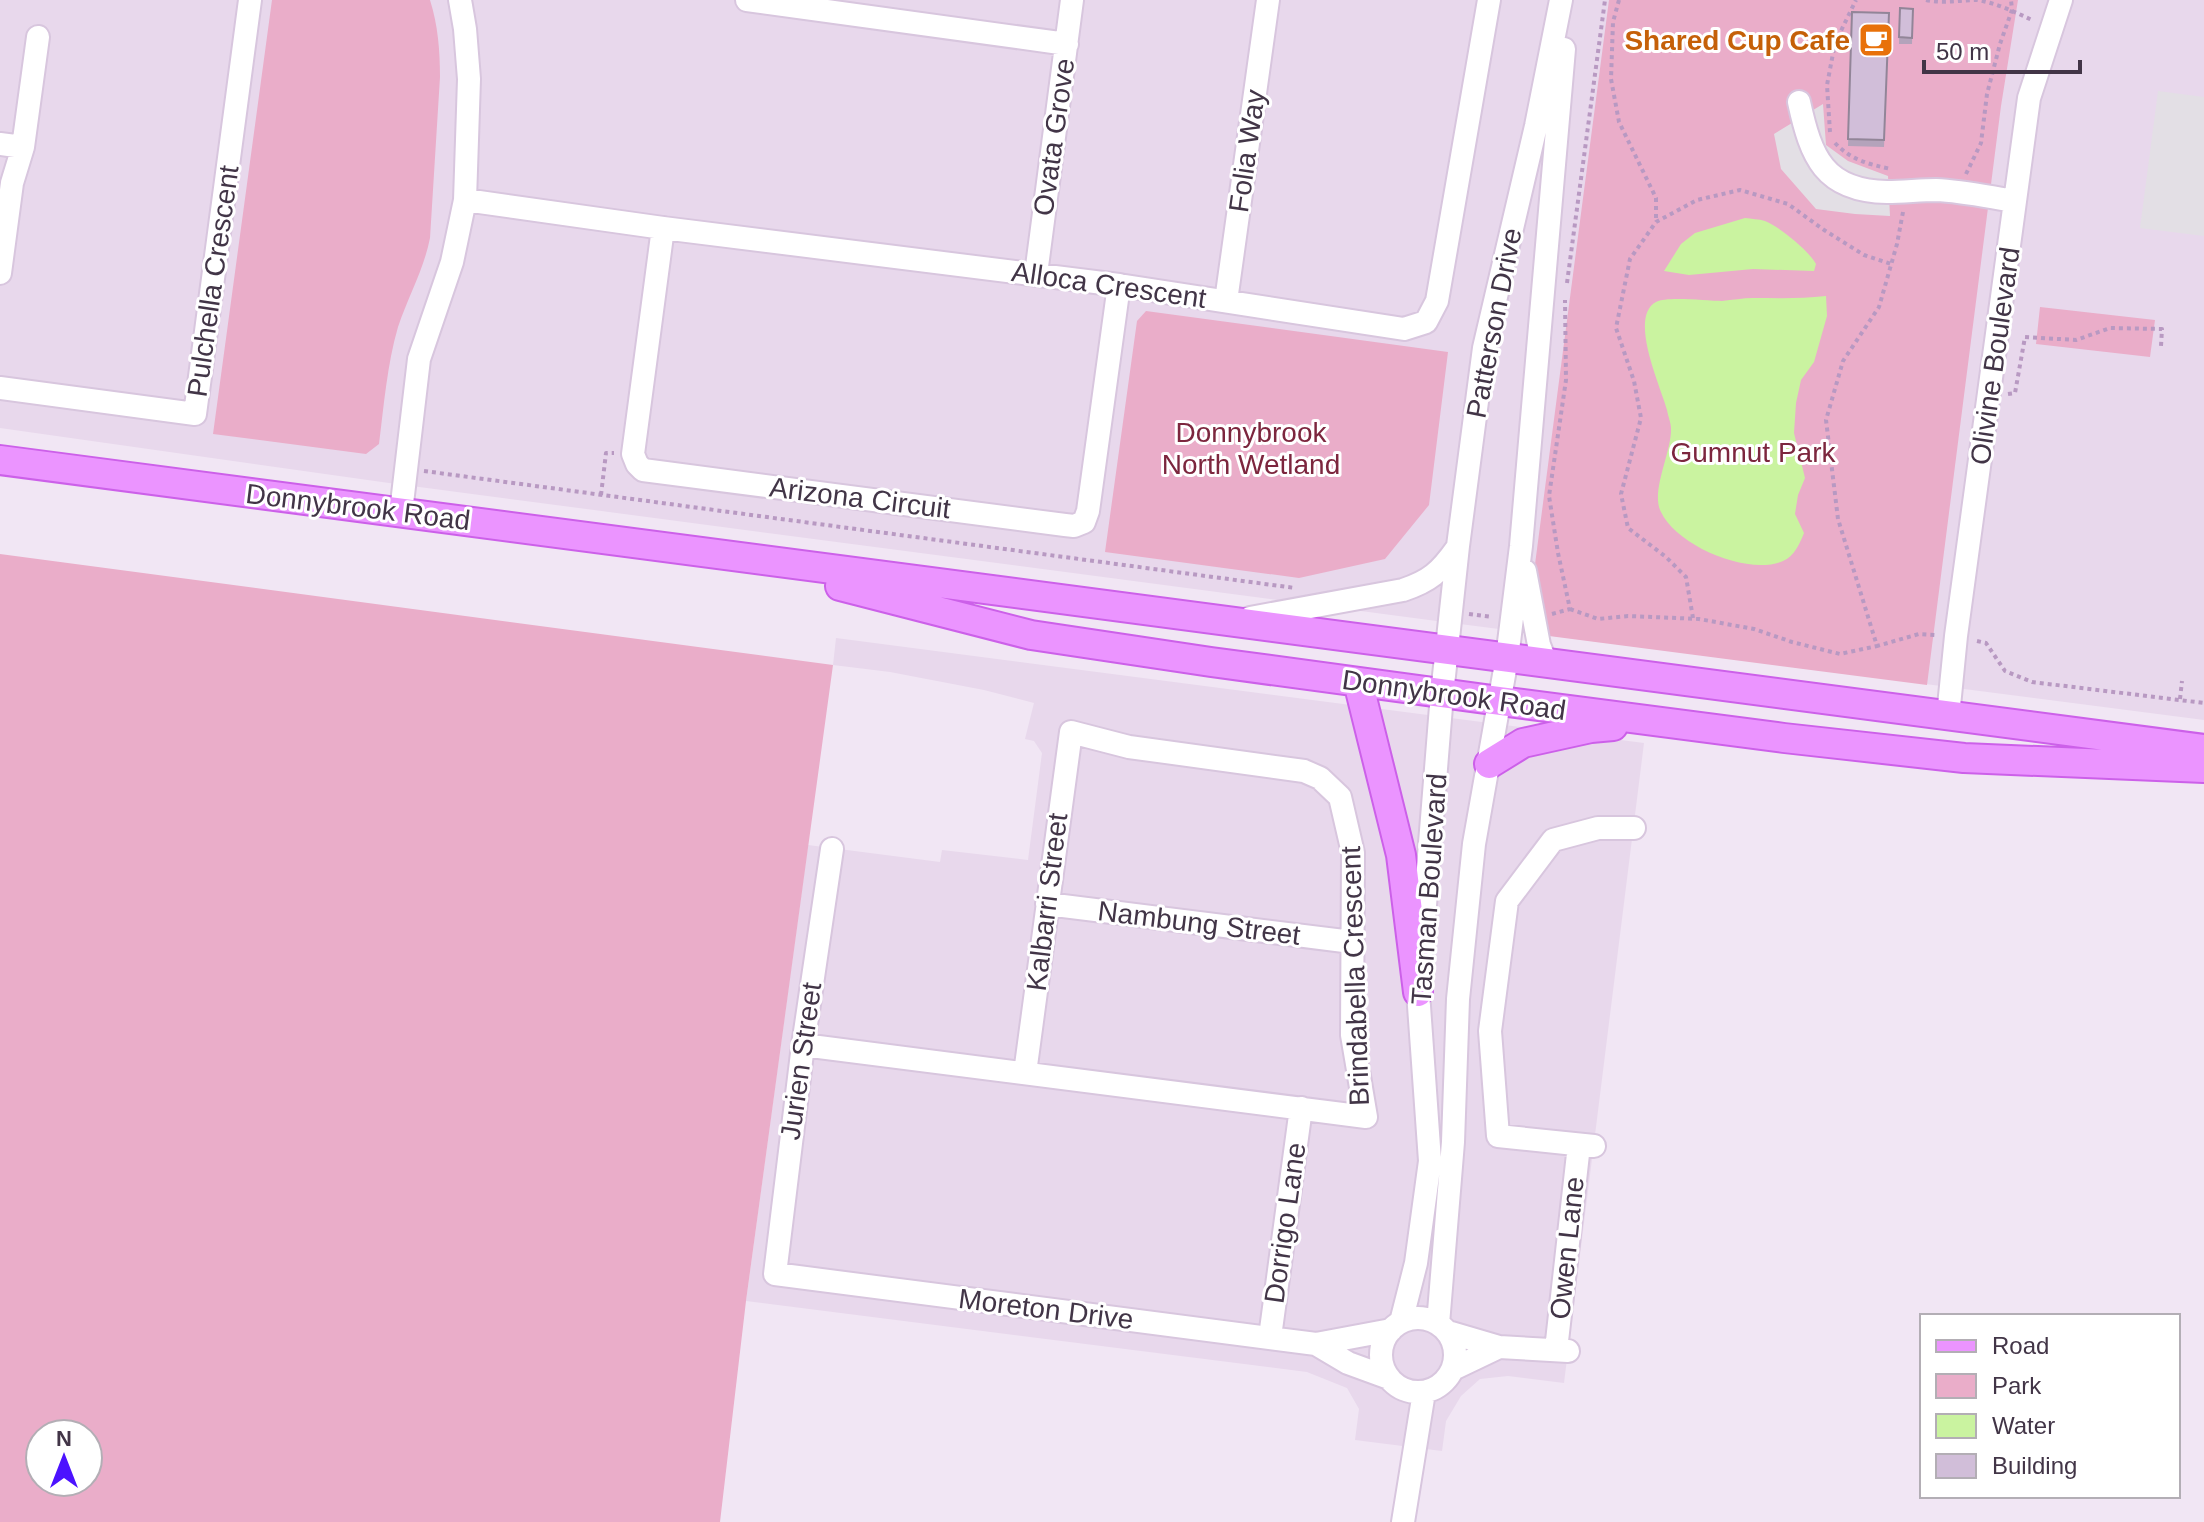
<svg xmlns="http://www.w3.org/2000/svg" width="2204" height="1522" font-family="Arial,sans-serif">
<style>
.residential{fill:#e8d8ec}
.green{fill:#eaadc9;fill-rule:evenodd}
.parking{fill:#e3dfe5}
.water{fill:#caf3a0}
.lines{fill:none;stroke-linecap:round;stroke-linejoin:round}
.minor-casing{stroke:#d8c6de;stroke-width:26}
.major-casing{stroke:#cc60e9;stroke-width:32}
.path{stroke:#b899c2;stroke-width:4;stroke-dasharray:4 4;stroke-linecap:butt}
.minor{stroke:#fff;stroke-width:22}
.major{stroke:#eb94ff;stroke-width:28}
.wall{fill:#b4a3bb}
.building{fill:#d1bed9;stroke:#928598;stroke-width:2}
.labels{text-anchor:middle;dominant-baseline:central;stroke-width:6;stroke-linejoin:round;paint-order:stroke}
.food-label{font-size:28px;font-weight:bold;fill:#c56008;stroke:#fff;text-anchor:end}
.street-label{font-size:28px;fill:#423547;stroke:#fff}
.park-label{font-size:28px;fill:#7c263e;stroke:#fff}
</style>
<rect width="100%" height="100%" fill="#f1e6f4"/>
<path class="residential" d="M0 0H2204V720L1429 620 389 483 0 428Z
M836 638 1644 743 1564 1383 1508 1376 1480 1379 1461 1396 1446 1421 1442 1451 1355 1440 1359 1409 1347 1388 1307 1372 746 1301 808 845 940 862 942 850 1028 860 1042 753 1034 741 1025 739 1034 703 984 690 890 672 833 665Z"/>
<path class="green" d="M272 0H430C438 25 440 51 440 77L430 238C424 269 408 297 398 327 387 365 384 405 379 444L366 454 213 434Z
M1609 0H2018L2001 106 1927 685 1526 633Z
M2040 307 2155 320 2150 357 2036 344Z
M1146 311 1448 352 1429 505 1385 559 1299 578 1105 552 1137 321Z
M0 554 833 665 746 1301 720 1522H0ZM40 1434H88V1482H40Z"/>
<path class="parking" d="M2158 91 2204 97V236L2140 228Z
M1823 104 1826 145 1848 161 1888 176 1890 216 1855 214 1816 209 1781 169 1774 134Z"/>
<path class="water" d="M1745 218C1751 219 1759 219 1765 221 1780 227 1809 251 1816 264L1814 271 1753 269 1689 275 1664 271 1681 244 1695 233Z
M1826 296 1827 316 1814 362 1801 380 1796 403 1794 433 1805 478 1798 495 1795 514 1804 533C1800 543 1794 557 1783 561 1748 576 1677 546 1661 512 1650 491 1672 452 1671 428 1671 423 1668 416 1667 410 1661 387 1628 317 1656 302 1667 296 1707 301 1722 301 1732 300 1743 298 1753 298 1777 298 1801 299 1826 296Z"/>
<g class="lines">
<defs>
<path id="minor" d="M747 0 1067 44
M1799 102C1811 157 1824 191 1887 192 1904 192 1920 190 1936 190 1962 191 1989 197 2015 201
M0 144 23 147
M465 200 663 228 1119 285 1404 329 1426 322 1437 301 1489 0
M663 228 633 454 637 464 643 470 1065 525 1074 526 1084 522 1088 511 1119 285
M0 273 12 183 23 147 38 37
M1036 274 1072 0
M1226 301 1268 0
M0 388 195 414 250 0
M401 512 419 359 452 262 465 200 469 79 465 29 460 0
M1525 571 1539 645 1546 663
M1250 618 1403 590C1430 581 1440 572 1457 548
M1948 716 1956 636 2029 98 2061 0
M832 849 803 1045 775 1274 1316 1344 1391 1330
M1047 904 1352 942
M803 1045 1366 1117 1352 1035 1353 853 1340 797 1320 778 1304 771 1129 747 1071 732 1025 1073
M1594 1146 1498 1136 1490 1031 1507 901 1553 840 1598 828H1634
M1381 1355a37 37 0 1 1 74 0a37 37 0 1 1-74 0Z
M1401 1322 1416 1263 1430 1161 1418 992 1442 694 1458 546 1484 348 1536 126 1561 0
M1438 1324 1453 1142 1458 999 1474 844 1507 658 1521 546 1564 49
M1448 1332 1499 1347 1568 1351
M1270 1337 1301 1108
M1316 1344 1348 1363 1389 1378
M1556 1350 1579 1145
M1453 1369 1499 1347
M1403 1522 1424 1392"/>
<path id="major" d="M0 460 2204 749
M840 586 1031 635 1211 662 1500 701 1784 738 1964 758 2204 768
M1358 682 1401 855 1418 992
M1489 764 1523 743 1591 728 1613 726"/>
</defs>
<use href="#minor" class="minor-casing"/>
<use href="#major" class="major-casing"/>
<path class="path" d="M1619 0 1613 22 1611 79 1619 122 1656 198V222
M1926 0C1944 4 1960 0 1977 0 1996 3 2015 12 2032 20
M1830 132 1827 85 1835 43 1856 0
M1835 143C1851 160 1868 164 1891 169
M1966 174 1981 143 1987 94 2000 44 2012 10 2011 0
M1903 212 1897 244 1879 307 1843 361 1826 420 1838 519 1877 646 1919 634 1936 635
M1567 283 1605 0
M2008 394 2015 393 2025 337 2076 340 2110 328 2162 329 2161 346
M424 471 1295 588
M601 495 606 453H614
M1570 609 1598 619 1628 616 1699 619 1754 629 1792 642 1840 654 1877 646
M1469 614 1492 617
M1552 614 1570 609 1558 553 1549 496 1566 380 1565 300
M1693 618 1686 577 1666 557 1628 528 1621 494 1641 418 1634 381 1616 328 1630 259 1656 222 1697 200 1740 190 1788 204 1824 230 1864 255 1891 264
M1977 641 1986 643 2005 671 2032 682 2204 703
M2180 699 2182 681"/>
<use href="#minor" class="minor"/>
<use href="#major" class="major"/>
</g>
<path class="wall" d="M1900 8 1913 9 1912 44H1899Z
M1852 12 1889 13 1884 147 1848 146Z"/>
<path class="building" d="M1900 8 1913 9 1912 38 1899 37Z
M1852 12 1889 13 1884 140 1848 139Z"/>
<defs>
<symbol id="cafe-square" viewBox="-11 -11 22 22"><rect x="-9" y="-9" width="18" height="18" rx="4" fill="#e8710a" stroke="#fff"/><path d="M-5.5-4.5H6V0H3Q3 3.5 0 3.5H-2.5Q-5.5 3.5-5.5 0ZM3-3.2v2h1.7v-2ZM-6 4.5H4V6H-6Z" fill="#fff"/></symbol>
</defs>
<g fill-rule="evenodd">
<use href="#cafe-square" x="1856" y="20" width="40" height="40"/>
</g>
<g class="labels">
<g class="food-label">
<text x="1850" y="40">Shared Cup Cafe</text>
</g>
<g class="street-label">
<text transform="translate(1054 137) rotate(-82)">Ovata Grove</text>
<text transform="translate(1247 151) rotate(-82)">Folia Way</text>
<text transform="translate(213 281) rotate(-82)">Pulchella Crescent</text>
<text transform="translate(1109 285) rotate(8)">Alloca Crescent</text>
<text transform="translate(1494 323) rotate(-79)">Patterson Drive</text>
<text transform="translate(1995 356) rotate(-82)">Olivine Boulevard</text>
<text transform="translate(860 498) rotate(7)">Arizona Circuit</text>
<text transform="translate(358 507) rotate(7)">Donnybrook Road</text>
<text transform="translate(1454 695) rotate(8)">Donnybrook Road</text>
<text transform="translate(1429 889) rotate(-86)">Tasman Boulevard</text>
<text transform="translate(1047 902) rotate(-83)">Kalbarri Street</text>
<text transform="translate(1199 923) rotate(7)">Nambung Street</text>
<text transform="translate(1355 976) rotate(-92)">Brindabella Crescent</text>
<text transform="translate(801 1061) rotate(-82)">Jurien Street</text>
<text transform="translate(1285 1223) rotate(-82)">Dorrigo Lane</text>
<text transform="translate(1567 1248) rotate(-84)">Owen Lane</text>
<text transform="translate(1046 1309) rotate(7)">Moreton Drive</text>
</g>
<g class="park-label">
<text x="1251" y="432">Donnybrook<tspan x="1251" dy="32">North Wetland</tspan></text>
<text x="1753" y="452">Gumnut Park</text>
</g>
</g>
<rect x="1920" y="1314" width="260" height="184" fill="#ffffff" stroke="#b3aeb5" stroke-width="2"/>
<rect x="1936" y="1340" width="40" height="12" fill="#eb94ff" stroke="#b3aeb5" stroke-width="2"/>
<text x="1992" y="1354" font-size="24" fill="#423547">Road</text>
<rect x="1936" y="1374" width="40" height="24" fill="#eaadc9" stroke="#b3aeb5" stroke-width="2"/>
<text x="1992" y="1394" font-size="24" fill="#423547">Park</text>
<rect x="1936" y="1414" width="40" height="24" fill="#caf3a0" stroke="#b3aeb5" stroke-width="2"/>
<text x="1992" y="1434" font-size="24" fill="#423547">Water</text>
<rect x="1936" y="1454" width="40" height="24" fill="#d1bed9" stroke="#b3aeb5" stroke-width="2"/>
<text x="1992" y="1474" font-size="24" fill="#423547">Building</text>
<g transform="translate(64 1458)"><circle r="38" fill="#ffffff" stroke="#b3aeb5" stroke-width="2"/>
<path d="M0-6L14 30L0 20L-14 30Z" fill="#4c12ff"/>
<text y="-12" font-size="22" font-weight="bold" text-anchor="middle" fill="#423547">N</text>
</g>
<path d="M1924 60v12h156v-12" fill="none" stroke="#423547" stroke-width="4"/>
<text x="1936" y="60" font-size="24" fill="#423547" stroke="#ffffff" stroke-width="6" paint-order="stroke">50 m</text>
</svg>
